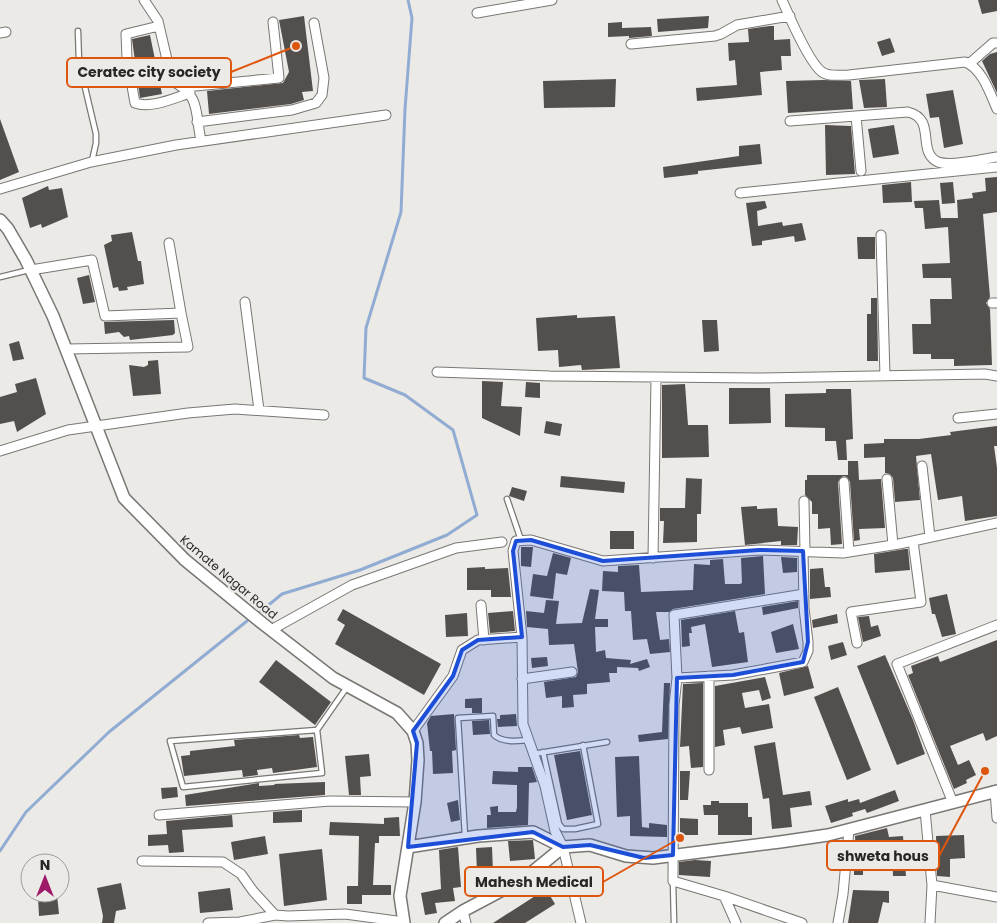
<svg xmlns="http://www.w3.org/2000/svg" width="997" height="923" font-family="Poppins,sans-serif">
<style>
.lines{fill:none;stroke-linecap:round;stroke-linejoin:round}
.stream{stroke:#91acd3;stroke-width:3}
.building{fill:#534f4d}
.lane-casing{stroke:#797774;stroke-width:7}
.street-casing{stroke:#797774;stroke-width:11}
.secondary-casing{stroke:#797774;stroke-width:14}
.lane{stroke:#fff;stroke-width:4.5}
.street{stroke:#fff;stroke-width:9}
.secondary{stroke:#fff;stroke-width:11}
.marked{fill:#1d4ed8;fill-opacity:0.2;stroke:#1d4ed8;stroke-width:4;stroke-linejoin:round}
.labels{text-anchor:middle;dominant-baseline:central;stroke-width:5;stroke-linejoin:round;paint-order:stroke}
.street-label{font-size:12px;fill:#282726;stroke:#eceae6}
.leader{fill:none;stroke:#de560d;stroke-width:2}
.callout-dot{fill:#de560d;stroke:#eceae6;stroke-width:2}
.callout{fill:#eceae6;stroke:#de560d;stroke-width:2}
.callout-label{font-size:14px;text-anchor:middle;font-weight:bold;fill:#282726}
</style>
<rect width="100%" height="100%" fill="#eceae6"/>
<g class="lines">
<path class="stream" d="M260 612 282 594 360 570 447 535 477 515 453 430 405 395 364 378 366 328 401 212 405 109 412 18 408 0
M0 851 26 812 109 732 247 621"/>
</g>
<path class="building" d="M978 0H997V11L982 14Z
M304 16 313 91 302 92 304 100 291 104 209 114 207 91 283 83 289 72 279 20Z
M709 16 708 28 658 32 657 19Z
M622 22V28L651 27 652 36 629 38V36L608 37V23Z
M770 26H774V40L790 39 791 56H781L782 70 760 72 762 95 697 101 696 88 737 85 735 60 729 61 728 43 749 42 748 29Z
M150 35 162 94 140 98 132 39Z
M890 38 895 52 882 56 877 42Z
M997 52V93L982 61 990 54Z
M616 79 615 107 544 108 543 81Z
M885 79 887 107 864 108 859 80Z
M823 80 851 81 853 109 788 113 786 81Z
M953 90 963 144 944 148 939 117 930 118 926 94Z
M0 119 19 172 0 180Z
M825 125 851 126 855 174 826 175Z
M894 125 899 154 873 158 868 129Z
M760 144 762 164 698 171V174L664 178 663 167 739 156V146Z
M997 177V212L983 214 990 297 986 303 990 309 992 365 954 366V359H931V354H913L912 324H931L930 299H952L951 278H923L922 264 950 263 948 227 925 229 923 208H915L914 201 939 200 941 218H958L957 200 973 198 972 193 986 191 985 178Z
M911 182 912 202 883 203 882 185Z
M953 182 955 203 942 204 940 183Z
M48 186 49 190 62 188 68 217 42 228 41 224 30 228 22 198Z
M765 201 767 208 757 211 758 226 782 222 783 226 802 223 806 240 795 242 794 236 762 241V245L752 246 746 203Z
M132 232 138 261H141L144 284 127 287 128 290 119 291 118 287 113 288 104 245 112 241 111 235Z
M857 237H875V259H858Z
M89 275 95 302 83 304 77 278Z
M871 298H877L878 361H867V314H871Z
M577 315V318L615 316 620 368 582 370 581 365 559 367 558 350 538 351 536 318Z
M174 320 175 333 173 335 130 340 129 336 124 337 119 332 105 334 104 322Z
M702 320H717L719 351 704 352Z
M19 341 24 359 13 361 9 344Z
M158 360 161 394 133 396 129 365 144 367 148 365V361Z
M36 378 46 414 17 432 14 421 0 424V397L17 392 15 384Z
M482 381 503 382 501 406 522 407 520 436 482 418Z
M526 382 540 383V398L525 397Z
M685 384 688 425H708L709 457 662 458V385Z
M729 388H770L771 423 729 424Z
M826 389H851L853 439 846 440 847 460H838L836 441H825V428L785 427V394L826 393Z
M546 421 562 424 560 436 544 433Z
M997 426V446H994L997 468V516L965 521 962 496 938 500 931 454 916 456 920 500 895 502 893 478 890 474 885 473V457L864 458V444L884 443V439H919L951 435 950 432Z
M848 461H858L859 480 881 479 885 528 859 529 860 540 854 541 850 482 847 477 843 476 838 482 842 544 831 545 830 528 818 529V514H812V502L805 495V480H807V475H848Z
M561 476 625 482 624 493 560 487Z
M686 478 702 479 701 514H697V542L663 543 664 521H660V508H685Z
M512 487 527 491 524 501 509 496Z
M757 506V509L777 508 778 526 798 527 797 545H781V541L745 545 741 507Z
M610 531H634V549H610Z
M521 547H533L531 567 521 566Z
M905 549H908L910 570 875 573 874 554Z
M553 553 571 558 567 575 556 573 553 599 530 596 533 574 547 576Z
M763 556 765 594 673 609 669 612H656L660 640 669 639 670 652 650 654 647 639 633 640 631 611H625L624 592 602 591 603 571 618 572V566L639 565 641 592 693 590 694 564 710 565V560L723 559 725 584H740L742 583 741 558Z
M781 557 797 558V572L783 573Z
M485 567V569L508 568 511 597H491V590H467V568Z
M823 568 825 587H830L831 597 810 599V569Z
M590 589 599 590 595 619H608V627H595L596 652 605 650 606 658 631 660 630 664 647 659 650 667 639 671 638 668 617 667V673H609L610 682 587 684V694L573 695 574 707 562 708V696L546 698 544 682 576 677 578 672 574 644 549 645 548 629 527 627 526 611 544 613 546 600 559 601 556 624 582 623Z
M947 594 956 634 942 637 935 614H932L929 598Z
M798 601V608L763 615 762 607Z
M343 609 441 664 424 695 335 644 345 625 337 620Z
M513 611 515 631 490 633 488 613Z
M735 611 739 633 744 632 748 662 712 667 705 624 691 627 692 633H689L690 646 682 647 681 620Z
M467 613 468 636 446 637 445 615Z
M837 614 838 623 813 628 812 620Z
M869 616 871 627 878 625 881 636 863 642 858 617Z
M793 624 799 649 776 653 771 632Z
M997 640V736L986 741 983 733 950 746 958 765 969 760 976 775 966 780 967 783 954 789 908 675 913 673 911 666 938 656 940 662Z
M843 642 847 655 831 660 828 646Z
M885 655 913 720 925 754 897 765 857 666Z
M547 657 548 666 532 668 531 658Z
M276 660 331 702 315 725 259 682Z
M808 666 814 688 784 696 779 673Z
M765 677 771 698 762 701 759 690 742 693 745 708 769 704 773 728 742 734 740 727 723 730 725 745 715 747V686Z
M664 683H670L668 739 639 742 638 735 662 732Z
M703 683V767L691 768 689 746 680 747 683 684Z
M838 687 871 770 847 780 814 697Z
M482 698V713H472V708H465V699Z
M454 714 456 750 452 751 453 773 433 774 432 751H430L427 723 431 716Z
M516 714 517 726 498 727 497 719H500V715Z
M489 720 490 734 473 735 472 721Z
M299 735 300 738 313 737 317 767 273 773 272 768 257 770 258 775 243 777 242 770 184 776 181 756 190 755V751L235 746 234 740Z
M775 742 783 795 810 791 812 805 790 808 792 827 772 829 769 798 763 799 754 746Z
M580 751 592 815 567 820 554 755Z
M369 754 371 776 360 777 361 795H349L345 756Z
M639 756 642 827 649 828V823L667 825V837L630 836V816L617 817 615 757Z
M518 767H532L537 782 529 783 528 825 487 828V815H491L490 807 498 806V812H516L517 807V785L492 784 493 771 518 772Z
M680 771H690L688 800H680Z
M325 782V795L186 806 185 795 259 783V786L275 785 274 784Z
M177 787 178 797 162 799 161 788Z
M895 790 899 801 867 813 865 809 852 813 853 816 831 823 825 806 848 799V802L859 799 860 803Z
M458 800 460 820 451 822 447 803Z
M711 801H719V803H748V817H752V835H718V815H704L703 805H711Z
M302 810V822L273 823V812Z
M232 815 233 827 182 830 184 852 169 853 168 845 148 846V835L167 834 166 821Z
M399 817 400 836H379V843H375L373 885H391V895H362V904H347V886H358L359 836 329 835 330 822 384 824V818Z
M680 818 698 819V835H680Z
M887 828 889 837 903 836 906 876H893L892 850 856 856 855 836Z
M964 835 965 858 950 859V877L937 876 936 836Z
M265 836 268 854 234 860 231 842Z
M533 840 535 859 510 861 508 841Z
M458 847 461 887 453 888 455 901 435 903 437 913 425 915 421 893 441 889 439 850Z
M492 847 493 872 477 873 476 848Z
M322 849 327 900 284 906 279 854Z
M854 858H863V875H854Z
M695 860 711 861 710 877 679 875V862Z
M121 883 126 909 116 911 114 923H102L103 916 97 888Z
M230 888 233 910 200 913 198 892Z
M546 889 555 904 525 923H493Z
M853 890 889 891V903L883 902 878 923H848Z
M57 895 59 914 39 916 38 897Z"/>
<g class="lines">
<defs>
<path id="lane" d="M78 31 79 62 96 134V143L92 161
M0 277 29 270
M507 499 521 540
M317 730 170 741 183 787 322 773 317 730 347 687
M543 752 559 824 563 829H575L598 824 583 745
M533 754 607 742
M465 836 458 718 493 716 494 735C503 743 517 741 528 740
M673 881 674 923"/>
<path id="street" d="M144 0 158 21 172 81C201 95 195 113 201 141
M782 0C789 16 809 63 822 72 829 77 840 75 849 75L965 62C982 68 990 93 997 109
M477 13 552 0
M159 26 126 34 127 58 135 103C151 109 174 98 190 93
M0 33 6 32
M631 44 715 36 721 34 737 25 790 16
M969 64 993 43H997
M185 87 279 78 273 22
M856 116 861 171
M790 121 908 112C937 119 916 152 938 162 951 167 983 159 997 157
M197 122 292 110 316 103 322 95 324 78 314 23
M0 189 91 162 176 145 386 115
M740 193 997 167
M881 235 885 376
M31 270 92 260 105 316 181 313 169 243
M245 302 259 410
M992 303H997
M66 349 188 347 181 313
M437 372 550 376 757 378 985 374 997 376
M958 418 997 414
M0 451 68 430 188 413 235 409 324 415
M922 466 930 537
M887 479 893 545
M844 482 849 552
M804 501 805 551
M653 558 656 378
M481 605 484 640
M271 630 352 585 456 548 502 542
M857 643 851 612 921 602 913 541
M709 676V770
M677 678 674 615 804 594
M522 679 572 672
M413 731 453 676 462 650 478 640 522 637
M995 791 997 818
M953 803 897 664 997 625
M925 810 932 885 930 923
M159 815 330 801 415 802
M142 861 223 862 241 874 253 891 275 915 288 916 345 914 404 922
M932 885 997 897
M724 896 802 923
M463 911 466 923
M208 923 240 922 275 915
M581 923 563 847 555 831 545 786 523 724 522 637 513 551 516 541 531 540 603 561 759 550 843 553 899 544 997 523
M736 923 724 896 673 881 674 705 677 678 733 675 803 662 808 651V642L804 608 803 551
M838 923 843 894 849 830"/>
<path id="secondary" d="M0 220 8 229 26 260 53 316 124 498 185 560 262 623 333 678 397 713 413 731 417 743 418 760 415 802 400 896 404 923
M408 847 478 836 533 832 563 847
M445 923 463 911 525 878 563 847 590 845 626 856 653 858 780 842 828 835 997 791"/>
</defs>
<use href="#lane" class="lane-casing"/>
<use href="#street" class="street-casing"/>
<use href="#secondary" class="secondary-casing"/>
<use href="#lane" class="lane"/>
<use href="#street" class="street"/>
<use href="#secondary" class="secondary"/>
</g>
<path class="marked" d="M531 540 603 561 759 550 803 551 808 642 803 662 733 675 677 678 673 855 644 858 590 845 563 847 533 832 408 847 417 743 413 731 453 676 462 650 478 640 522 637 513 551 516 541Z"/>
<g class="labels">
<g class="street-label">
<text transform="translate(229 577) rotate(40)">Kamate Nagar Road</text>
</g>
</g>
<path class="leader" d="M296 46L231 72M985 771L939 856M680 838L603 882"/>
<g class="callout-dot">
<circle cx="296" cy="46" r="5"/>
<circle cx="985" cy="771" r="5"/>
<circle cx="680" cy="838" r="5"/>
</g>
<g class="callout">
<rect x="67" y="58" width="164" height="29" rx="5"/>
<rect x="827" y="841" width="112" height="29" rx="5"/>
<rect x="465" y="867" width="138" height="29" rx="5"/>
</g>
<g class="callout-label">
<text x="149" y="77">Ceratec city society</text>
<text x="883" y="861">shweta hous</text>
<text x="534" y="887">Mahesh Medical</text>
</g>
<g transform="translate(45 878)"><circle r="24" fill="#eceae6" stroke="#9e9c99"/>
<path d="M0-4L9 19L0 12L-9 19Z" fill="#9f1b6a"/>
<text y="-8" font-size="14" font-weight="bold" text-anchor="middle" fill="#282726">N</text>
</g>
</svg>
